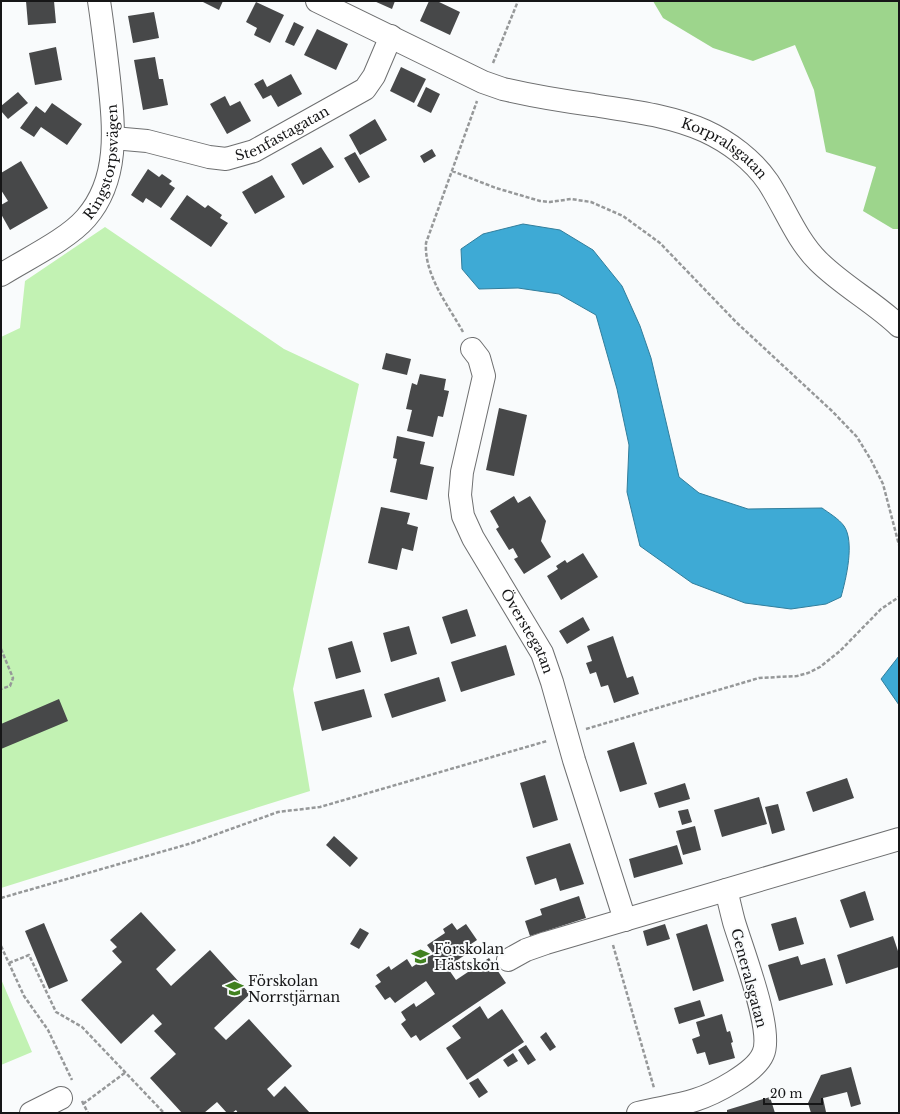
<svg xmlns="http://www.w3.org/2000/svg" width="900" height="1114" font-family="'Libre Baskerville',serif">
<style>
.green{fill:#c2f2b3}
.forest{fill:#9dd58c}
.water{fill:#3eaad5;stroke:#327e9c}
.building{fill:#474849}
.lines{fill:none;stroke-linecap:round;stroke-linejoin:round}
.minor-casing{stroke:#6e6f70;stroke-width:24}
.path{stroke:#969899;stroke-width:2.5;stroke-dasharray:4 2;stroke-linecap:butt}
.minor{stroke:#fff;stroke-width:22}
.labels{text-anchor:middle;dominant-baseline:central;stroke-width:4;stroke-linejoin:round;paint-order:stroke}
.street-label{font-size:14px;fill:#161617;stroke:#f9fbfc}
.poi-label{font-size:14px;fill:#161617;stroke:#f9fbfc;text-anchor:start}
</style>
<rect width="100%" height="100%" fill="#f9fbfc"/>
<path class="green" d="M105 227 284 349 359 384 293 689 310 791 1 888V337L20 328 25 281Z
M1 979 32 1052 1 1065Z"/>
<path class="forest" d="M653 1H899V229H893L863 211 876 167 826 152 814 90 795 45 753 61 713 48 663 18Z"/>
<path class="water" d="M523 224 560 230 593 250 622 286 640 326 651 358 679 477 699 493 748 509 822 508C829 513 839 519 844 526 855 542 846 579 841 597L826 604 791 609 745 603 692 583 640 546 627 492 629 445 617 389 596 315 559 294 518 288 479 289 462 269 461 249 483 234Z
M899 656V705L881 679Z"/>
<path class="building" d="M26 1H54L56 23 28 25Z
M201 1H223L219 10Z
M374 1H395L392 9Z
M429 1H437L460 12 450 35 420 21Z
M256 2 284 15 270 43 254 35 257 28 246 22Z
M154 12 159 38 133 43 128 16Z
M294 22 304 27 294 46 285 42Z
M317 29 348 44 336 70 304 55Z
M56 47 62 80 35 85 29 53Z
M155 57 159 79H163L168 105 143 110 134 60Z
M401 67 426 79 414 103 390 91Z
M291 74 302 94 278 107 271 95 263 99 254 84 263 79 267 87Z
M426 87 440 94 431 113 417 106Z
M18 92 28 103 8 119 1 111V106Z
M225 96 230 106 240 101 251 121 227 134 210 104Z
M52 103 82 124 67 145 41 127 34 137 20 128 36 106 45 113Z
M375 119 387 140 360 155 349 135Z
M321 147 334 167 303 185 291 164Z
M432 149 436 156 424 163 420 156Z
M355 152 370 177 359 183 344 158Z
M21 161 48 208 10 230 1 214V205L8 201 1 190V173Z
M148 169 159 177 162 174 172 181 169 184 175 188 161 208 146 198 143 203 131 195Z
M272 175 285 197 255 214 242 192Z
M187 195 205 208 208 205 222 215 220 218 228 223 211 247 170 219Z
M386 353 411 359 407 375 382 369Z
M420 374 446 379 444 390 449 391 443 417 438 416 433 437 407 431 412 410 406 409 412 383 417 385Z
M499 408 527 415 514 476 486 470Z
M397 436 425 442 420 464 434 467 427 500 390 492 397 459 393 458Z
M514 496 518 503 530 496 546 521 541 541 551 557 524 574 514 559 518 557 513 548 509 550 496 529 499 527 490 511Z
M381 507 410 513 407 524 418 527 413 551 402 548 397 570 368 563Z
M583 553 598 577 561 600 547 576 558 569 556 566 565 560 567 563Z
M467 609 476 636 451 644 442 617Z
M583 617 590 630 567 644 559 631Z
M409 626 417 654 391 662 383 633Z
M613 636 627 678 633 676 639 694 614 703 608 685 601 687 596 672 590 674 586 663 592 661 587 646Z
M352 641 361 672 336 679 328 648Z
M506 645 515 675 461 692 451 662Z
M439 677 446 701 392 718 384 694Z
M364 689 372 717 322 731 314 702Z
M59 699 68 721 1 749V724Z
M634 742 647 784 620 792 607 751Z
M545 775 558 820 533 828 520 783Z
M847 778 854 798 813 812 806 792Z
M685 783 690 799 659 808 654 793Z
M759 797 767 824 722 837 714 810Z
M778 804 785 830 772 834 765 807Z
M688 809 692 822 682 825 678 811Z
M695 826 701 850 683 855 676 831Z
M334 836 358 858 350 867 326 845Z
M570 843 584 884 560 891 556 878 535 885 526 857Z
M677 845 683 864 634 878 629 859Z
M865 891 874 920 850 928 840 900Z
M579 896 586 918 530 936 525 921 542 915 540 909Z
M141 912 176 950 156 969 171 986 210 950 250 994 214 1028 226 1040 249 1019 292 1066 267 1089 274 1097 285 1086 310 1113H238L236 1110 232 1113H227L217 1102 204 1113H182L150 1078 176 1054 154 1031 162 1024 153 1014 121 1044 81 1000 122 962 112 951 117 947 110 940Z
M796 917 804 944 779 951 771 924Z
M44 923 68 981 49 989 25 931Z
M452 923 457 930 466 924 477 940 468 946 471 951 447 967 456 980 489 958 506 983 420 1041 416 1035 411 1038 401 1024 406 1020 401 1012 414 1003 416 1007 435 994 426 981 395 1003 390 997 385 1000 375 986 381 982 376 975 389 966 391 970 407 959 412 967 433 953 427 945 445 933 443 929Z
M665 924 670 939 647 946 643 931Z
M707 924 724 981 693 991 676 934Z
M360 928 369 933 359 949 350 944Z
M893 936 899 954V967L846 984 837 955Z
M798 956 801 965 825 958 833 985 779 1001 768 965Z
M700 1000 705 1016 679 1024 674 1008Z
M480 1006 488 1019 502 1009 524 1042 467 1080 446 1048 461 1038 452 1026Z
M722 1014 727 1032 730 1031 733 1042 731 1043 735 1058 709 1065 705 1052 697 1054 692 1039 700 1036 696 1022Z
M546 1032 556 1047 550 1051 540 1037Z
M526 1045 536 1060 528 1065 518 1050Z
M513 1053 518 1061 508 1067 503 1060Z
M851 1067 861 1104 851 1107 847 1092 823 1098 826 1112 811 1113 808 1103 821 1075Z
M478 1078 488 1092 479 1098 469 1083Z
M770 1097 775 1113H727V1110Z"/>
<g class="lines">
<defs>
<g id="minor">
<path id="s1" d="M317 1 483 82 503 89C533 96 563 101 593 105 630 111 670 115 705 131 729 142 753 160 768 182 785 208 796 239 818 261 843 286 874 302 899 326"/>
<path id="s2" d="M113 138 147 141 209 157 226 159 254 151 365 89 374 76 391 36"/>
<path id="s3" d="M1 275C26 259 67 240 86 218 120 179 114 127 109 79 106 53 103 27 99 1"/>
<path id="s4" d="M472 349 479 358 484 376 462 472 460 495 463 516 473 538 542 653 552 682 574 760 625 920"/>
<path d="M508 960 526 950 546 943 899 839"/>
<path d="M31 1113 61 1098"/>
<path d="M638 1113C657 1108 676 1106 695 1100 714 1094 755 1073 763 1054 774 1031 742 949 734 922 731 911 729 901 726 890"/>
</g>
</defs>
<use href="#minor" class="minor-casing"/>
<path class="path" d="M493 63 518 1
M452 171 496 188 540 201 550 202 571 199 591 202 623 216 660 243 736 322 832 411 857 437 871 460 883 484 899 545
M463 332C448 305 424 275 426 243L477 101
M1 649 13 678 10 686 1 689
M586 729 759 678 797 676 808 673 820 667 840 651 881 609 899 597
M1 898 192 843 278 812 320 807 547 741
M613 945 654 1088
M1 946 24 996 48 1030 72 1080
M9 963 29 955 56 1012 82 1027 164 1113
M82 1101 88 1113
M83 1104 126 1072"/>
<use href="#minor" class="minor"/>
</g>
<defs>
<symbol id="school-bare" viewBox="-9 -9 18 18"><path d="M0-5L7-2L0 1L-7-2ZM-4 1L0 2.5L4 1V4Q0 6-4 4Z" fill="#418120" stroke="#f9fbfc" stroke-width="2.5" paint-order="stroke"/></symbol>
</defs>
<g fill-rule="evenodd">
<use href="#school-bare" x="408" y="944" width="25" height="25"/>
<use href="#school-bare" x="222" y="976" width="25" height="25"/>
</g>
<g class="labels">
<g class="street-label">
<text stroke="none"><textPath href="#s2" startOffset="177">Stenfastagatan</textPath></text>
<text stroke="none"><textPath href="#s1" startOffset="438">Korpralsgatan</textPath></text>
<text stroke="none"><textPath href="#s3" startOffset="163">Ringstorpsvägen</textPath></text>
<text stroke="none"><textPath href="#s4" startOffset="305">Överstegatan</textPath></text>
<text transform="translate(749 978) rotate(75)">Generalsgatan</text>
</g>
<g class="poi-label">
<text x="434" y="949">Förskolan<tspan x="434" dy="16">Hästskon</tspan></text>
<text x="248" y="981">Förskolan<tspan x="248" dy="16">Norrstjärnan</tspan></text>
</g>
</g>
<rect width="900" height="1114" fill="none" stroke="#161617" stroke-width="4"/>
<path d="M764 1098v6h58v-6" fill="none" stroke="#161617" stroke-width="2"/>
<text x="770" y="1098" font-size="12" fill="#161617" stroke="#f9fbfc" stroke-width="3" paint-order="stroke">20 m</text>
</svg>
